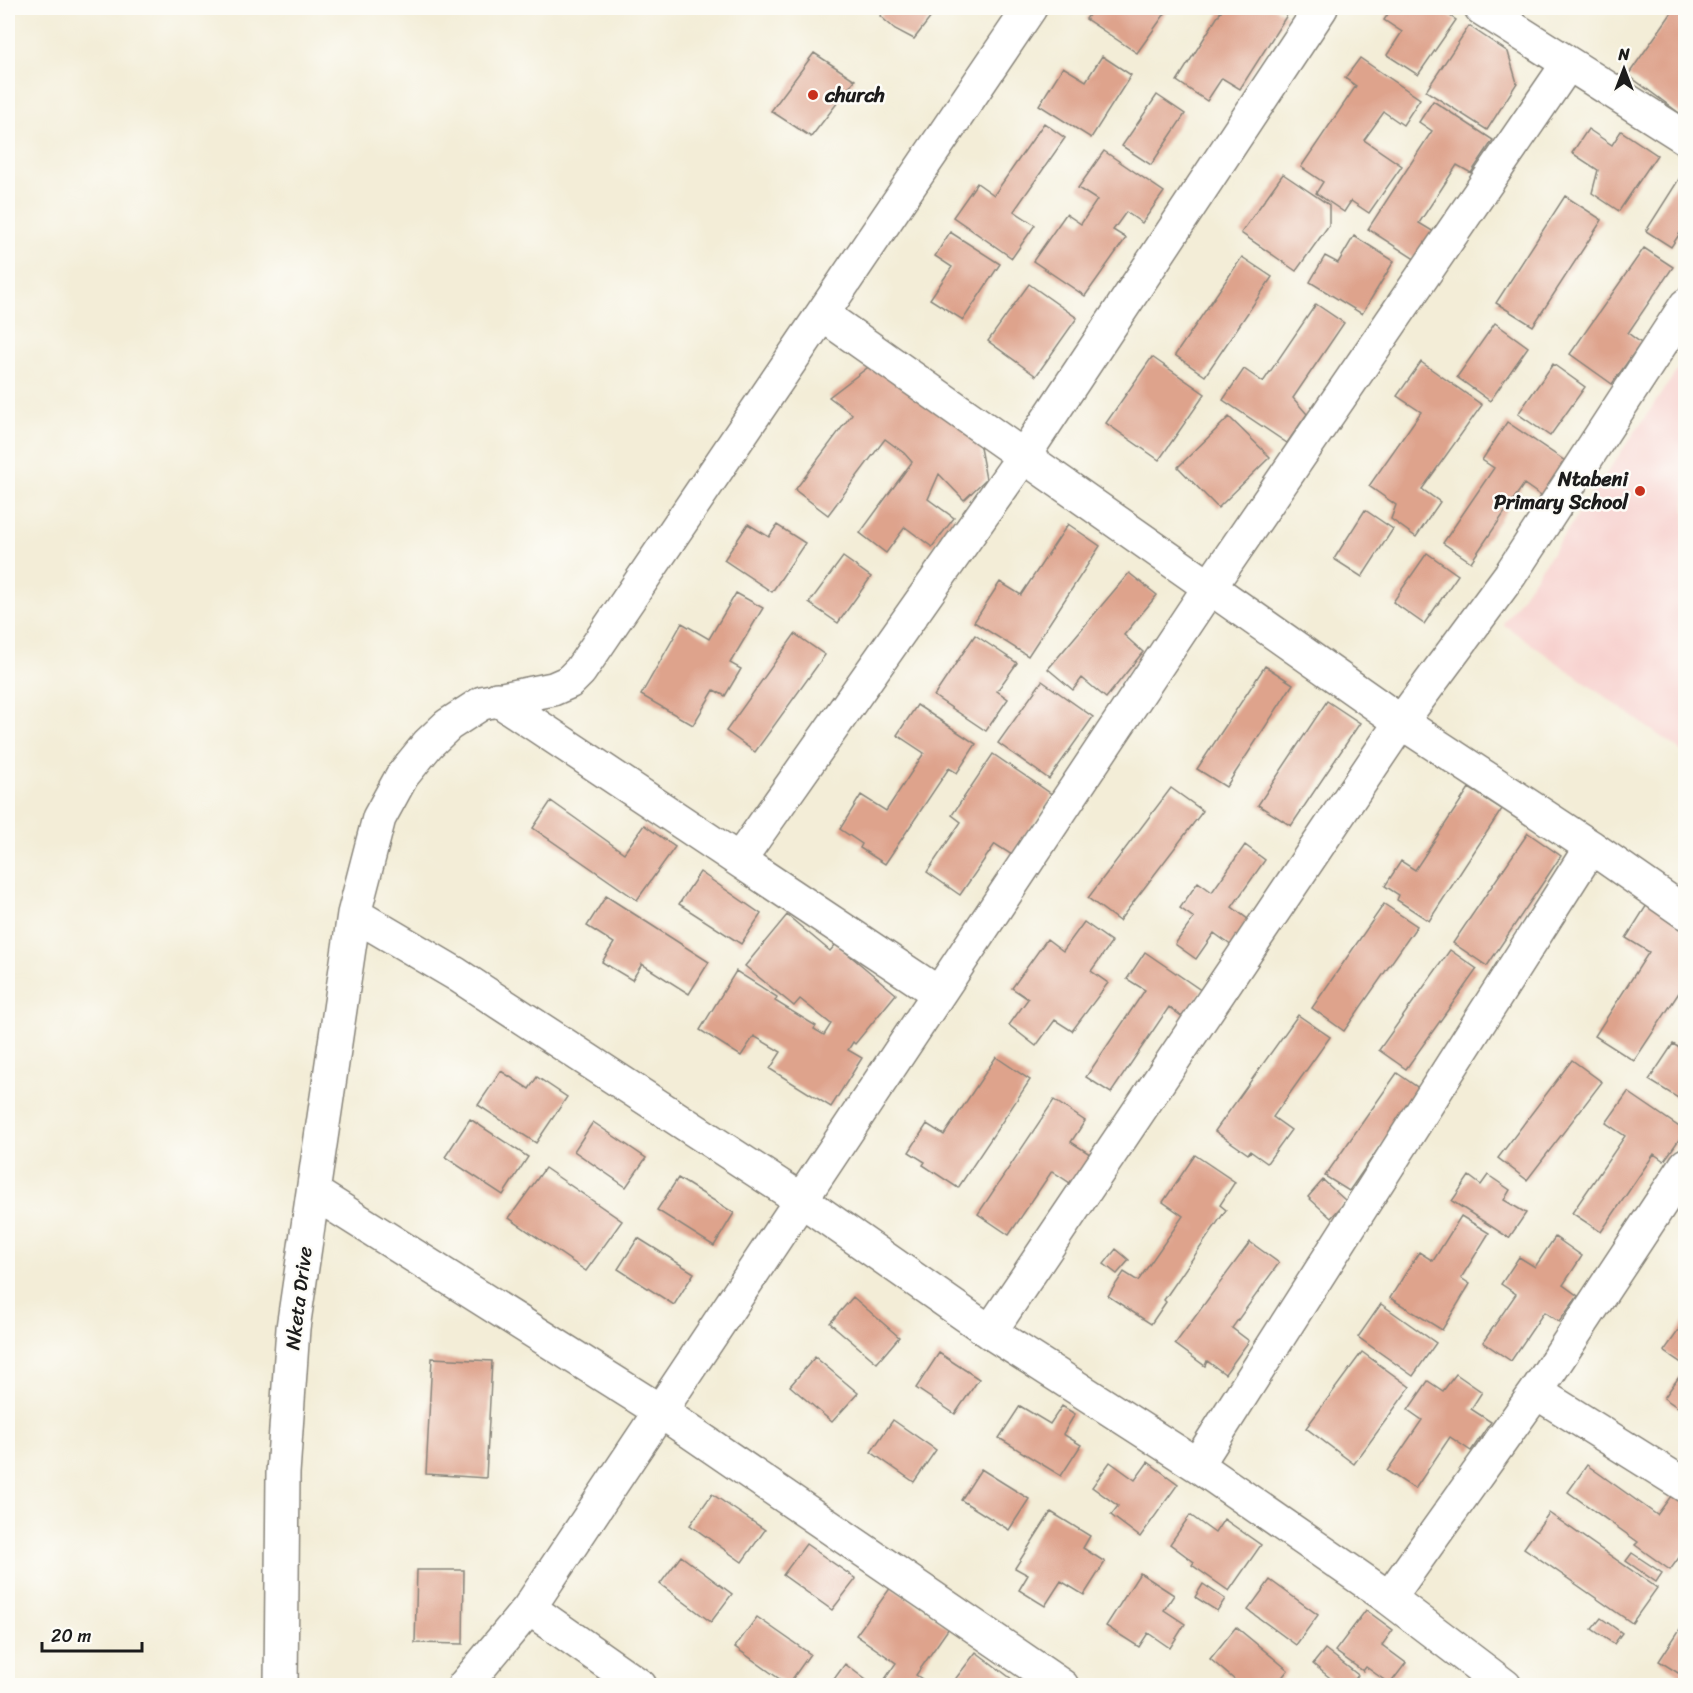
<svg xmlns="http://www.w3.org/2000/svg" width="1693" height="1693" font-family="Sriracha,sans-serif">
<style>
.built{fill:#f7d0cd}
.building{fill:#dea38c}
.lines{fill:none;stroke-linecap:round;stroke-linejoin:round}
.street-casing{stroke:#88847a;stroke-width:36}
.street{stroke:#fff;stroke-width:33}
.poi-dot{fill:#c8321e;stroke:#fdfcf7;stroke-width:2}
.labels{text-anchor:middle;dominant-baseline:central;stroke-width:5;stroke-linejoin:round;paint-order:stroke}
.poi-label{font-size:20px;font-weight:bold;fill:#1c1c1c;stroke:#fdfcf7;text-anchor:start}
.street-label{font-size:20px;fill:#1c1c1c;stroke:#fdfcf7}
</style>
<rect width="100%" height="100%" fill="#fdfcf7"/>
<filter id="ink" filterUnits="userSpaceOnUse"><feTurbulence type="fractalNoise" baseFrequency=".0167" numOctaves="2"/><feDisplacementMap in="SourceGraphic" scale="12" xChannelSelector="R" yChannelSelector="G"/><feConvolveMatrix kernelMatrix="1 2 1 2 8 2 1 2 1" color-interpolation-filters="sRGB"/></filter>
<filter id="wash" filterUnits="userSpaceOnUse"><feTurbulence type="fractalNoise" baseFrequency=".008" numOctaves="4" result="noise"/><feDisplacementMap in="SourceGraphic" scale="24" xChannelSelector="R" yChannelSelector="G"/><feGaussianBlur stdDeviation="1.35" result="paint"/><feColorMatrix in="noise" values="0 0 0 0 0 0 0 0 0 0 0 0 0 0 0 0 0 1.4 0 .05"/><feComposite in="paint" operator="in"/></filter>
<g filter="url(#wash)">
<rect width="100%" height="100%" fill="#f3edd7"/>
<path class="built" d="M1685 359V754L1503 624Z"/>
<g id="blocks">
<path class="building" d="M887 8H938L914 39 895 29 880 16Z
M1094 8H1169L1137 53 1086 19Z
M1223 8H1275L1287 15 1240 89 1222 78 1207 101 1177 81Z
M1392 8H1438L1456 20 1418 75 1387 55 1402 32 1384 20Z
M1675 8H1686V118L1628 75Z
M1469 26 1508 52 1517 83 1487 130 1426 91Z
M814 53 855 80 811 137 771 111Z
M1102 56 1131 75 1091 138 1039 105 1063 67 1086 81Z
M1360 58 1420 99 1403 125 1384 112 1364 140 1402 166 1369 213 1351 201 1344 212 1316 193 1323 182 1301 167 1356 86 1345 78Z
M1157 95 1185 114 1151 165 1122 146Z
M1433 101 1493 140 1471 173 1457 165 1419 223 1434 232 1416 260 1368 229 1432 131 1419 122Z
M1044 123 1065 138 1014 211 1035 225 1012 258 953 217 977 183 994 195Z
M1588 129 1612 145 1621 131 1657 155 1619 211 1592 193 1598 170 1572 153Z
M1104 151 1164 192 1142 223 1126 212 1113 230 1126 238 1085 296 1033 261 1066 214 1081 224 1097 200 1078 188Z
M1686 168V224L1671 247 1646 231Z
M1283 174 1329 205V225L1296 271 1241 233Z
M1565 196 1602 220 1533 326 1496 303Z
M950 232 1000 264 963 320 930 299 952 267 935 256Z
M1354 236 1394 261 1362 314 1310 282 1325 256 1338 263Z
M1644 248 1673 267 1628 333 1641 343 1612 384 1570 354Z
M1242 257 1272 277 1205 376 1175 355Z
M1029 284 1077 318 1036 376 988 341Z
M1316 304 1344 323 1293 398 1307 414 1287 443 1223 400 1244 369 1263 382Z
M1495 323 1528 347 1490 401 1457 377Z
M1152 357 1205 394 1159 460 1106 423Z
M875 362 978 437 986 479 964 500 939 474 928 499 954 518 932 547 905 527 886 553 860 533 912 462 904 453 885 439 828 515 795 490 852 414 829 397Z
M1421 362 1482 405 1422 489 1440 502 1416 537 1391 519 1396 505 1369 486 1421 412 1397 396Z
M1553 364 1585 387 1550 436 1518 414Z
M1229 417 1270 457 1218 508 1178 467Z
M1507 422 1568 463 1544 498 1524 484 1471 562 1443 543 1494 468 1482 460Z
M1365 510 1393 529 1362 577 1334 559Z
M748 524 769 537 777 525 805 543 772 592 724 560Z
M1068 524 1100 546 1028 656 974 622 1000 582 1021 595Z
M1427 553 1458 575 1424 624 1393 602Z
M843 557 871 577 838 623 809 603Z
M1129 573 1157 595 1124 635 1143 652 1106 698 1082 678 1073 690 1048 669Z
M736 593 763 608 730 663 741 669 725 696 714 690 693 725 641 695 682 623 709 639Z
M795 634 825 655 755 752 726 731Z
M975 635 1017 663 997 691 1008 699 986 731 934 696Z
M1265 666 1293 684 1226 787 1197 769Z
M1042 681 1093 717 1049 779 998 743Z
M1327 701 1360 723 1291 826 1258 805Z
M917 705 976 744 957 773 949 768 885 864 860 848 862 844 840 829 861 795 886 811 924 753 897 735Z
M993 754 1053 795 1012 855 995 844 960 895 927 872 961 822 952 815Z
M1171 788 1203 811 1119 921 1088 898Z
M1469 788 1502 809 1429 921 1397 900 1399 895 1385 886 1401 861 1415 870Z
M551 801 624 853 644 825 675 847 637 900 533 828Z
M1528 833 1561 856 1487 966 1453 943Z
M1245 845 1265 860 1232 907 1249 920 1232 946 1214 933 1196 959 1175 944 1194 918 1180 908 1198 882 1212 892Z
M700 872 761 914 741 944 679 904Z
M606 896 709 962 689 994 642 964 632 980 602 962 614 943 587 926Z
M1650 900 1686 923V982L1634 1061 1595 1036 1649 952 1626 938Z
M1384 904 1417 926 1344 1031 1312 1008Z
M787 915 830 951 836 944 896 994 855 1044 853 1042 848 1050 862 1058 831 1107 770 1069 781 1052 754 1036 741 1056 700 1030 736 971 777 997 775 1001 816 1026 814 1029 824 1035 831 1024 800 999 794 1006 745 966Z
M1084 922 1112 942 1091 971 1108 983 1072 1031 1055 1020 1036 1046 1009 1025 1028 999 1012 988 1047 939 1063 951Z
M1450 950 1477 969 1406 1069 1379 1050Z
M1145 952 1202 991 1184 1018 1169 1007 1111 1093 1086 1077 1145 990 1127 979Z
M1298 1015 1330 1037 1273 1117 1291 1130 1267 1163 1250 1151 1248 1154 1215 1131Z
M1673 1044 1686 1052V1103L1649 1080Z
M996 1057 1030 1080 958 1188 923 1165 925 1162 909 1152 927 1124 944 1135Z
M1572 1060 1602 1082 1527 1180 1498 1158Z
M501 1071 529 1089 537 1077 567 1097 536 1143 478 1105Z
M1397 1073 1420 1089 1349 1191 1325 1176Z
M1628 1092 1685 1131 1664 1161 1654 1154 1601 1232 1572 1213 1625 1136 1606 1123Z
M1054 1100 1085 1121 1071 1142 1093 1156 1073 1185 1052 1171 1009 1235 978 1214Z
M470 1119 528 1157 503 1195 445 1157Z
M593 1122 646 1158 626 1187 574 1151Z
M1195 1155 1235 1182 1220 1205 1226 1210 1164 1300 1166 1302 1151 1324 1108 1296 1124 1272 1138 1281 1183 1216 1163 1202Z
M545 1168 622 1221 586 1271 509 1218Z
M1488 1175 1510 1190 1504 1200 1526 1213 1509 1238 1452 1201 1469 1176 1481 1185Z
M678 1178 734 1213 714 1246 657 1210Z
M1323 1180 1346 1201 1331 1218 1308 1197Z
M1461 1216 1489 1233 1461 1278 1470 1284 1442 1330 1390 1298 1419 1252 1433 1261Z
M1555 1237 1582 1256 1563 1285 1578 1296 1559 1322 1544 1312 1511 1361 1483 1342 1516 1294 1501 1284 1519 1257 1535 1267Z
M638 1238 694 1273 674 1305 618 1269Z
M1250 1242 1279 1263 1232 1328 1249 1341 1225 1374 1207 1361 1205 1366 1175 1344Z
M1116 1249 1129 1260 1117 1274 1104 1264Z
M853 1297 899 1337 877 1363 830 1323Z
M1381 1304 1436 1343 1413 1376 1358 1337Z
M1686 1320V1366L1664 1351Z
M1362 1352 1410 1387 1354 1464 1306 1428Z
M939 1353 979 1379 955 1414 916 1388Z
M815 1357 858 1393 832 1422 790 1386Z
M432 1358 492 1361 486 1478 426 1474Z
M1686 1367V1413L1664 1398Z
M1456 1374 1482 1392 1471 1409 1491 1422 1471 1451 1450 1437 1415 1489 1387 1471 1422 1420 1408 1410 1428 1381 1443 1391Z
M1020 1406 1050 1424 1062 1406 1075 1414 1063 1434 1081 1445 1061 1476 999 1438Z
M893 1420 936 1450 914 1482 871 1452Z
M1110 1462 1135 1480 1148 1462 1178 1484 1140 1537 1111 1515 1118 1506 1092 1487Z
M1587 1465 1657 1515 1674 1492 1686 1500V1548L1670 1570 1635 1545 1638 1542 1568 1492Z
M981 1469 1029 1499 1009 1530 961 1500Z
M712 1494 765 1530 742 1562 690 1525Z
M1051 1512 1090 1536 1083 1548 1105 1562 1084 1595 1061 1581 1045 1606 1019 1590 1028 1575 1015 1568Z
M1549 1513 1657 1588 1632 1623 1524 1548Z
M1190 1515 1215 1533 1224 1519 1261 1545 1229 1591 1192 1565 1194 1562 1170 1544Z
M806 1544 856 1579 832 1610 783 1575Z
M1632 1553 1662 1573 1656 1582 1626 1561Z
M681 1556 732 1594 711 1622 660 1584Z
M417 1570H464L463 1644 415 1643Z
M1140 1573 1174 1595 1164 1610 1185 1624 1170 1648 1148 1633 1139 1647 1106 1626Z
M1270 1580 1318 1615 1296 1645 1248 1610Z
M1203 1584 1225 1599 1217 1611 1195 1597Z
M891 1587 949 1628 916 1675 922 1679 918 1686H895L885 1679 896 1663 856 1635Z
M1366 1610 1393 1630 1382 1645 1406 1663 1390 1684 1366 1667 1363 1671 1335 1651Z
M757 1617 810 1654 788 1685 735 1647Z
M1601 1618 1622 1633 1614 1644 1592 1629Z
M1236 1627 1288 1670 1275 1686H1242L1210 1659Z
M1680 1629 1686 1633V1678L1659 1661Z
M1325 1649 1358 1675 1351 1686H1340L1313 1664Z
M976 1652 1021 1686H950Z
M845 1664 874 1686H829Z"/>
</g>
</g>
<g filter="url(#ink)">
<use href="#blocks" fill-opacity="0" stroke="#88847a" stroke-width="1.5"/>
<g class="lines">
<defs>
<path id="street" d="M1481 8 1686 138
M823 315 1401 722 1591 847 1686 913
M497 699 938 993
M739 860 1023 457 1321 8
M354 914 456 974 800 1199 990 1332 1197 1465 1389 1598 1505 1686
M313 1192 660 1411 1062 1686
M990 1332 1401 722 1510 575 1686 305
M1536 1392 1686 1486
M1197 1465 1591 847
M1389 1598 1536 1392 1686 1165
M529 1608 640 1686
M281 1686 283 1473 293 1328 354 914 379 818 402 776 428 744 448 725 482 703 553 689 569 682 580 671 1030 8
M464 1686 529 1608 1209 588 1568 64"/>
</defs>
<use href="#street" class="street-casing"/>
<use href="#street" class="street"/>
</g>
</g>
<g class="poi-dot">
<circle cx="813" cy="95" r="6"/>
<circle cx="1640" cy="491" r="6"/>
</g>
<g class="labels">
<g class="poi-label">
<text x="825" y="95">church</text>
<text x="1628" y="479" text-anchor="end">Ntabeni<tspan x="1628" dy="23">Primary School</tspan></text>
</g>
<g class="street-label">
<text transform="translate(299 1298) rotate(-83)">Nketa Drive</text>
</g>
</g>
<rect width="1693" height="1693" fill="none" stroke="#fdfcf7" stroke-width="30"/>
<g transform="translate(1624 69)" stroke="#fdfcf7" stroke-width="4.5" paint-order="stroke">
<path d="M0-4.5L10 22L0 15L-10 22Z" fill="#1c1c1c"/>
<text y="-9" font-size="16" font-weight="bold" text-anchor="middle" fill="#1c1c1c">N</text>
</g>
<path d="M42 1642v9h100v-9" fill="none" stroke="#1c1c1c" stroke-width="3"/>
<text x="51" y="1642" font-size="18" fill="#1c1c1c" stroke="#fdfcf7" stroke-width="4.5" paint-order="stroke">20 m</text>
</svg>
